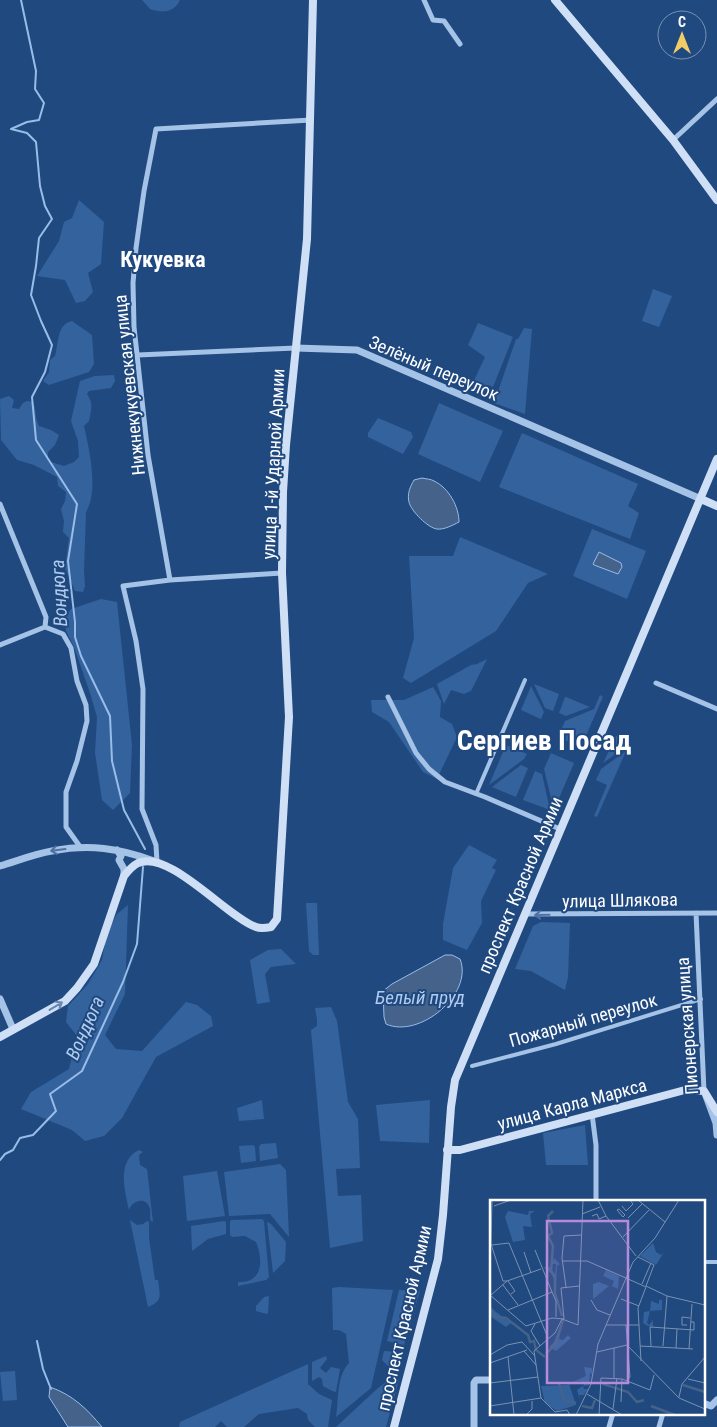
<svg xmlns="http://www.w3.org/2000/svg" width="717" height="1427" font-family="'Roboto Condensed',sans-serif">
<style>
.green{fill:#34629d}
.water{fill:#44628a;stroke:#99bde9}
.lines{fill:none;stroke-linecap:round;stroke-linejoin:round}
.stream{stroke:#99bde9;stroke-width:2}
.pedestrian{stroke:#a5c2e7;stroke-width:4}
.minor{stroke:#a5c2e7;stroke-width:5}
.tertiary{stroke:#a5c2e7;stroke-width:7}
.secondary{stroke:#cfe0f6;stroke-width:8}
.oneway{stroke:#4f73a3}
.oneway2{stroke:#6685af}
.labels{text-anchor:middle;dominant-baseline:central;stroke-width:4;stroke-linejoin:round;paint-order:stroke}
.street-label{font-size:18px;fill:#fff;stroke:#20497f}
.water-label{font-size:19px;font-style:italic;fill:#b0ccef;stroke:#20497f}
.district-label{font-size:22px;font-weight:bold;fill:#fff;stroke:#20497f}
.town-label{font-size:28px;font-weight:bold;fill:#fff;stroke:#20497f}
.inset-river{fill:none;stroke:#44628a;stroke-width:2.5}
.inset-road{fill:none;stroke:#7992b2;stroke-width:1}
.view{fill:#b68bdc;fill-opacity:0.15;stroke:#b68bdc;stroke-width:2.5}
.inset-edge{fill:none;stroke:#fff;stroke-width:2.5}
</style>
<rect width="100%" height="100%" fill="#20497f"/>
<path class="green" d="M142 0H180C174 13 162 13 150 9Z
M79 200 104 222 101 264 88 273 93 292 85 301 76 303 65 280 37 276 59 241 64 222 72 218Z
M653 289 672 296 659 327 642 321Z
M72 321 92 335 94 364 89 372 49 385 43 381 49 372 50 360 55 356C59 343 56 325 72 321Z
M478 323 513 337 493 387 488 385 483 396 470 389 485 357 468 345Z
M524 328 532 329 525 414 494 403 516 339H518Z
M114 375 115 381 111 388 89 391 87 394C94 404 91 410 89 421L84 426C89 448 99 491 86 512L84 571 85 586 83 592 75 591 65 568 69 538 63 532 64 521 61 509 65 501 66 492 58 486 57 477 34 465 17 460 1 440 0 399 9 396 14 400 12 408 19 409 23 403 27 401 33 402C37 410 34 416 39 426L51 430 59 435 55 445 48 452V461L64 466 74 462 79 457 78 441 71 421 80 381 95 376Z
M439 403 503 431 480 482 418 454Z
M378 418 411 432 413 437 403 454 368 437V433Z
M522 433 638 484 628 506 639 513 630 539 499 487Z
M592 529 646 551 627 599 573 576Z
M460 537 548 574 528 583 496 631 411 683 403 678 414 638 409 556H453Z
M101 599 117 602 132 745 130 793 113 810 102 800 95 753 97 717 90 693 74 647 66 631 65 617 71 609Z
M487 659 471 691 464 694 451 690 444 704 437 684 471 665 477 664Z
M534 684 559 694 553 711 545 708Z
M531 686 544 712 541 719 521 710Z
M433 687 441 701 440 717 452 724 457 737 437 779 423 772 389 722 372 712 371 700H404Z
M600 695 603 697 581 747 558 737 565 721 594 709Z
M565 697H566L590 707 566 716 559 713Z
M616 736 629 741 627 746 603 763Z
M506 745 527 754 524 759 489 785Z
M626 751 597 817 594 816 607 785 596 780 601 769Z
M551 753 574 763 554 810 544 769Z
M521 765 528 768 516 797 492 787Z
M535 771 542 774 550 810 523 800Z
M469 845 497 860 492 868 496 870 481 901 482 923 467 950 443 940V924L453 868Z
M306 903H317L319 955H313L309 951Z
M128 905 125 994 105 1035 116 1049 142 1051 186 1002 197 1005 211 1016 213 1026 156 1057 122 1118 104 1136 85 1141 72 1130 21 1109 31 1092 69 1069 77 1036 66 1022 68 1006 88 984 102 960 107 932 117 914Z
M541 922 570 923 568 977 565 990 531 971 515 969 533 926Z
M281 949 296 964 271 967 265 974 270 1002 257 1004 250 960 268 950Z
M331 1007 337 1021 348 1102 358 1119 360 1168 336 1169 338 1196 361 1195 363 1241 330 1248 311 1030 317 1026V1019L315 1008Z
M262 1100 264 1119 239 1121 237 1108Z
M430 1100 429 1143 380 1141 376 1105Z
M585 1125 588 1165H546L543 1133Z
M276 1143 278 1158 260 1161 259 1147 261 1144Z
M253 1145 255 1147 256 1161 241 1163 239 1146Z
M139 1150 143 1152 139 1155 140 1165 147 1169 153 1222 151 1221C149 1217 151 1213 150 1209 147 1196 132 1200 129 1210 125 1191 116 1161 139 1150Z
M280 1164 286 1170 289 1237 270 1214 229 1216 224 1172Z
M217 1171 225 1216 187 1221 183 1176Z
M262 1219 264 1221 269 1277 266 1280 238 1286V1282C242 1282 247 1282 250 1280 264 1274 261 1253 256 1242L245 1236 232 1237 230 1235V1222L231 1220Z
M130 1220 137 1225 143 1224 147 1221 149 1222V1238L155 1280H158C160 1295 163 1301 148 1307Z
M224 1221 226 1222V1234L208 1239 192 1251 191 1226Z
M267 1222 271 1224 286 1242 285 1261 273 1273Z
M339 1287 393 1290 371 1388 336 1417C339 1399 336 1377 349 1363L346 1334 339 1330H333L332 1288Z
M399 1290 420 1291 404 1345 387 1341Z
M269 1296 268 1313 267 1314 256 1311V1306L264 1297Z
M384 1351 397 1352 392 1370 382 1360Z
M326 1356 327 1359 320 1368 326 1373 331 1367 340 1369 336 1392 332 1391 323 1386 322 1379 319 1377 312 1381V1362Z
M308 1364V1384L319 1394 332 1400 328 1427H315L308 1420 307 1414 298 1408 259 1414 244 1427H227L221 1421 215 1427H179L180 1422Z
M15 1371 17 1400 3 1401 0 1372Z
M393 1377 399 1380 386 1427H336L378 1388Z"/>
<path class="water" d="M422 478C426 479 431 479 434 481 449 488 459 507 459 522 453 525 444 530 437 529 428 528 411 511 409 502 407 494 410 487 414 480Z
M599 552 621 563 622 567 618 574 594 565 593 564Z
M445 955H452L460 959C474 994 419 1039 386 1024L384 1017 383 991 392 984Z
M50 1387C73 1395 87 1409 102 1427H68L49 1397Z"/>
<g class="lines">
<path class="stream" d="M21 0 36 71 35 89 44 103 39 120 27 122 11 129 27 133 36 142 40 186 45 206 52 219 39 238 36 266 31 295 41 321 52 345 45 372 32 397 36 440 77 504 68 561 75 622V637L81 656 110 716 112 761 124 810 145 849
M0 1160 5 1154 13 1150 20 1138 33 1135 56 1111 50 1094 82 1071 123 982 137 944 143 867
M37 1341 43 1369 51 1389"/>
<path class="pedestrian" d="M476 794 525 680
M472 1066 556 1044 701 999
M703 1262H717"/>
<path class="minor" d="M424 0 433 20 444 21 460 44
M673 140 717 99
M138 355 296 348
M0 504 46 617 45 627 0 645
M170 580 148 455 134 327 133 283 136 248 144 191 156 129 311 120
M45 627 63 634 71 648 77 681 86 705 87 721 77 761 66 792V827L81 848
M656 683 717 709
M388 697 416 753 429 769 445 782 485 797 560 829
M157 862 156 845 142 809 143 689 136 641 123 586 170 580 282 573
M696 913 704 1091
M524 914 717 913
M592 1114 596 1145V1201
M609 1427 613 1413
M659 1427 663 1413"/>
<path class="tertiary" d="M296 348 357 350 701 499
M117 850 121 856 119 860 124 869V876
M0 866C17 861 34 854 52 851 89 844 119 848 154 861
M0 999 13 1029
M706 1096 716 1123 717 1135
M703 1403 711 1406 717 1400
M474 1427V1383L476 1380H491"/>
<path class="secondary" d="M555 0 673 140 717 200
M701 499 717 506
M0 1037 65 1001 77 988 94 964 124 876C128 871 132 866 138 863 169 849 227 917 256 927 261 929 266 928 271 927L277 919 289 717 282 573 283 492 286 445 307 239 313 0
M447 1150H460L685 1090 704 1091 717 1112
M394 1427 438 1259 443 1215 451 1107 455 1080 717 459"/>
</g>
<defs><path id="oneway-shaft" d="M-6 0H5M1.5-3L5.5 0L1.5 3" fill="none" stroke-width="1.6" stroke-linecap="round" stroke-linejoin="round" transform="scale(1.25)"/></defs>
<g class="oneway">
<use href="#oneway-shaft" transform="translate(58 850) rotate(173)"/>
<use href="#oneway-shaft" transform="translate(542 915) rotate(179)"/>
</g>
<use class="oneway2" href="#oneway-shaft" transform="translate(56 1006) rotate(-31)"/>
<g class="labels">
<g class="street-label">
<text transform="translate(434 368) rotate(23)">Зелёный переулок</text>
<text transform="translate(129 385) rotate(-96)">Нижнекукуевская улица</text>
<text transform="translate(273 464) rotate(-87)">улица 1-й Ударной Армии</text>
<text transform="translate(520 885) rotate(-67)">проспект Красной Армии</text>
<text transform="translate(620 900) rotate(-1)">улица Шлякова</text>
<text transform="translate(583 1020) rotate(-16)">Пожарный переулок</text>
<text transform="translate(687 1026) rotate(-94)">Пионерская улица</text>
<text transform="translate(572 1104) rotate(-15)">улица Карла Маркса</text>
<text transform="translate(404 1318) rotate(-77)">проспект Красной Армии</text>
</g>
<g class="water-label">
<text transform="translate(59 593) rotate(-93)">Вондюга</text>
<text x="420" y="997">Белый пруд</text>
<text transform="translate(85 1028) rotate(-66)">Вондюга</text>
</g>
<g class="district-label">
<text x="163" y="259">Кукуевка</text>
</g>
<g class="town-label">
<text x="544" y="740">Сергиев Посад</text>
</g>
</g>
<g transform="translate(490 1200)">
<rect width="215" height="215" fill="#20497f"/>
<path d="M18 11 38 15 39 11H45L40 14 42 27 33 26 35 40 23 42 15 17ZM163 43 166 52 171 55 174 52 166 65 150 56ZM64 58 70 64 67 66 66 88 63 75 53 67H60L65 74 66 64H62ZM116 70 129 76 128 89 122 86 124 81 113 76ZM109 82 119 86 103 99V84ZM169 100H172V110L160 111 157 123 159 125 163 120V127L158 126 153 123 154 112 160 111 161 101 169 104ZM0 106 6 112 21 123 16 127 0 116ZM71 124 69 139 73 140 78 135 81 138 66 151 59 147 64 142ZM94 167 102 168V174L100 173 99 185 93 186 94 189H98L94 195H89L91 203 87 190 94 185 95 181 94 184 90 181 79 184 86 205 67 211 55 203 51 186 77 185 96 176Z" fill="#34629d"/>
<path class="inset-river" d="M63 11 58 16 62 33 58 36 63 46 61 71 65 78V93L72 116M0 108 6 117 16 118 38 135 40 142 44 141 46 150 55 157M56 154 66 143 73 120M69 184 75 201 86 203M113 184 138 192 147 202 154 200M193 185 215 192M92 206 102 208 105 200M161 206 185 215"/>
<path class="inset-road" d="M2 0 1 44 13 81H17M108 0 116 16 146 56M148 0 175 22M4 6 21 0M132 6 136 11 143 4 140 0M129 9 135 15 133 17 127 10ZM92 14 110 7M102 16 107 14 109 19 116 16M138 18 152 4M133 37 159 10M2 45 19 43 58 138M34 52 41 73M148 57 164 65 156 86 177 96 215 105M72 61H97L136 78M136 78 156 87 148 108 151 161M18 81 25 91 21 94M152 84 161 63M13 85 28 105M76 87 72 58 74 36 91 35M62 92 66 101V117M0 95 36 126 62 118 74 119 71 88 89 86M1 95 17 81 51 69M131 99 149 106M101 100 107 110 120 115M18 110 62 92 45 50M45 124 41 131 50 146M116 125H149M136 125 140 177 137 181M197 125H192V117L200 118M150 146 203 149M161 146 160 127 204 130V122H201M173 146 177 96M124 148V178M186 148 187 129M199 149 202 104M34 151 46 165M107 152 137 145 189 198 215 209M0 155 17 145 32 142 45 156M18 157 24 215M0 163 37 150M198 179 215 183M0 183 48 177M97 194 132 215M189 197 192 184 215 157M131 202 132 179M0 206 51 198M123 209 127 178M36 215 42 209V201M80 215 77 210 65 212 51 198 44 151 65 133 72 119 88 125 93 0M86 215 101 184 108 144 143 62 165 38 189 0M109 215 111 178 132 179 160 190 164 175"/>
<path class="view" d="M57 21H138V183H57Z"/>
<rect width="215" height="215" class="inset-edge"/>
</g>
<g transform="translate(682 35)"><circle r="24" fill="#20497f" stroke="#7992b2"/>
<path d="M0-4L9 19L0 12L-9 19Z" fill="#f4cc66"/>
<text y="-8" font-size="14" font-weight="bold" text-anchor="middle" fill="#ffffff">С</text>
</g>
</svg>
